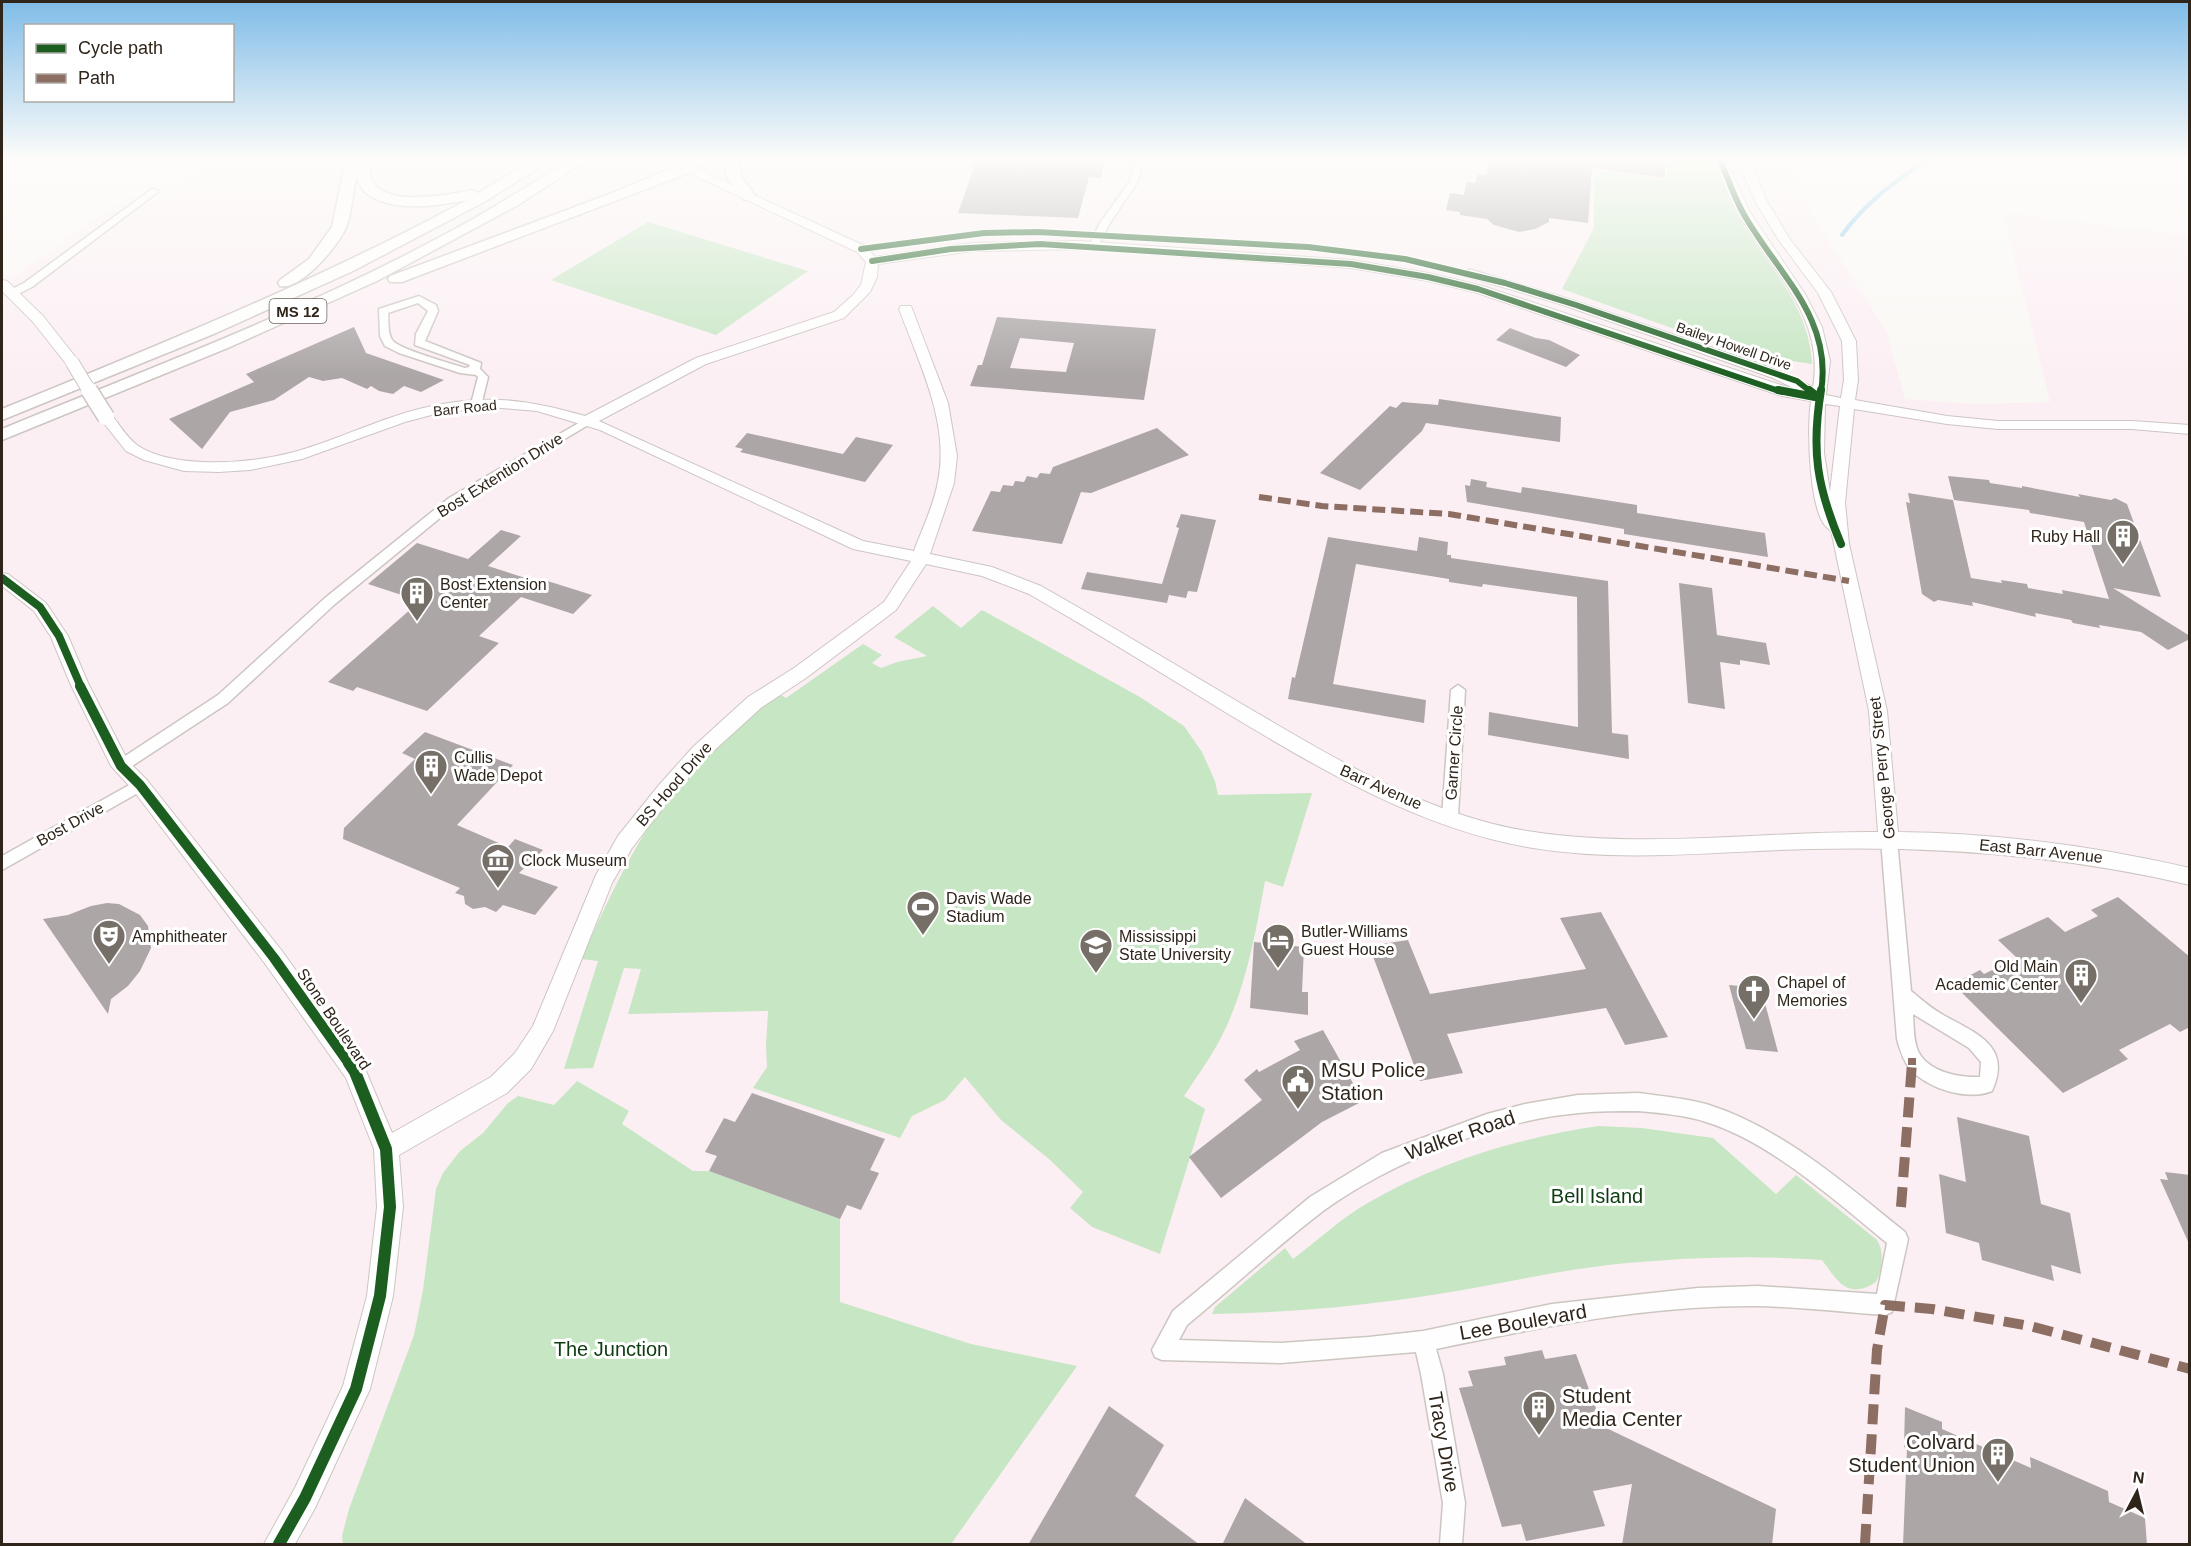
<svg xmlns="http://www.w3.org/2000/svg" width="2191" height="1546" font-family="Helvetica,sans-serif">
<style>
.education{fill:#fceff4}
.green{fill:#c7e6c4}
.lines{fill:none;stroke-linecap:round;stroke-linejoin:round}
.stream{stroke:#83c8e9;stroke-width:4}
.building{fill:#aca6a7;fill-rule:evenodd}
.minor-casing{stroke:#ccc6c1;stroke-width:3}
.tertiary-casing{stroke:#ccc6c1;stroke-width:2}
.primary-casing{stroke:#ccc6c1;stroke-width:3}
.minor{fill:#fefefe;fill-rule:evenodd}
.tertiary{fill:#fefefe;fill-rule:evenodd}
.primary{fill:#fefefe;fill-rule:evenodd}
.tertiary-bridge-far1-casing{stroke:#ccc6c1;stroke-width:15;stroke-linecap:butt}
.tertiary-bridge-casing{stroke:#ccc6c1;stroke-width:19;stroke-linecap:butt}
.tertiary-bridge-far1{stroke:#fefefe;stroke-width:13}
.tertiary-bridge{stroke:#fefefe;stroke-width:16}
.quiet-far2{stroke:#8d6e63;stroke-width:6;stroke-dasharray:13 6;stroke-linecap:butt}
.quiet-far1{stroke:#8d6e63;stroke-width:8;stroke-dasharray:16 8;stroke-linecap:butt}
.quiet{stroke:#8d6e63;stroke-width:10;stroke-dasharray:20 10;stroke-linecap:butt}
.cycleway-far3-casing{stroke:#fff;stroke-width:8}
.cycleway-far2-casing{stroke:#fff;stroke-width:10}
.cycleway-far1-casing{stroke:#fff;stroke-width:14}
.cycleway-casing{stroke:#fff;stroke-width:16}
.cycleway-far3{stroke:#1b5e20;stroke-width:6}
.cycleway-far2{stroke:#1b5e20;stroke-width:8}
.cycleway-far1{stroke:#1b5e20;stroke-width:10}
.cycleway{stroke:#1b5e20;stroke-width:12}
.labels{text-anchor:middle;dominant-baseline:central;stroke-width:6;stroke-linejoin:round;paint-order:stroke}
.far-street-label{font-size:14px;fill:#2f251b;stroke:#fff}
.shield{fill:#fff;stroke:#6d665f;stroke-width:1.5}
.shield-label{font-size:15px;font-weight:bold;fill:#2f251b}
.street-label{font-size:16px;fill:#2f251b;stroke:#fff}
.poi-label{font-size:16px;fill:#2f251b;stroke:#fff;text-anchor:start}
.near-poi-label{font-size:20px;fill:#2f251b;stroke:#fff;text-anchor:start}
.near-street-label{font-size:20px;fill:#2f251b;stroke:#fff}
.near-park-label{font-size:20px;fill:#0c3c10;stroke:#fff}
</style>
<rect width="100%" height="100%" fill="#faf8f5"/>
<path class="education" d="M214 159H1780L1819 226 1886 330 1905 399 1973 404 2050 402 2003 212 2189 236V1544H2V271L10 280 125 198 161 200Z"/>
<path class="green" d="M1667 159H1714C1722 182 1731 205 1744 226 1773 272 1809 307 1812 364L1755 355 1728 348 1562 289 1594 228V178H1599L1601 171 1667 179Z
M648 222 808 271 716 335 551 280Z
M933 606 961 628 982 610 1140 697 1184 726 1202 752 1215 781 1218 795 1312 793 1283 887 1265 881C1255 936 1245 995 1217 1045 1207 1063 1195 1079 1184 1096L1205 1109 1160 1254 1092 1227 1070 1208 1083 1192 1049 1159 1001 1120 965 1077 945 1100 912 1116 900 1138 753 1088 767 1067 766 1046 768 1011 628 1014 641 969 624 968 593 1068 564 1069 598 961 581 959C613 890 644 819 698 763 722 738 750 716 776 692L786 698 863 644 882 655 872 663 881 668 897 662 927 656 894 637Z
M577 1081 629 1111 622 1124 693 1171H709L840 1219V1302L971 1344 1077 1366 951 1544H343L342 1536 349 1509 414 1335 423 1290 436 1189 443 1173 460 1151 483 1133 508 1103 518 1096 554 1105Z
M1599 1126 1642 1128 1713 1138 1776 1194 1796 1175 1877 1240C1885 1252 1882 1269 1876 1282 1847 1301 1837 1280 1822 1260 1757 1255 1692 1257 1627 1263 1563 1269 1501 1284 1438 1294 1364 1306 1288 1313 1212 1314L1215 1307 1285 1248 1293 1259C1317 1241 1340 1219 1366 1204 1435 1163 1520 1137 1599 1126Z"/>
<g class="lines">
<path class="stream" d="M1842 235C1865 203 1896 180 1929 159"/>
</g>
<path class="building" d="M977 159H1105L1101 178 1089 177 1078 218 958 213Z
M1490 159H1665V178L1592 168 1588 223 1549 218V222L1535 229 1519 232 1494 225 1487 219 1460 215V212L1446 210 1450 193 1464 195 1466 182 1475 183 1478 174 1486 175Z
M997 317 1156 329 1144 400 970 386 978 365H982ZM1020 338 1074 343 1066 372 1010 368Z
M354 327 366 353 444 380 421 392 404 386 393 394 379 391 371 386 367 389 342 378 323 381 309 377 274 400 230 412 202 449 169 419 254 382 246 374Z
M1510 328 1536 338 1549 340 1580 355 1566 367 1496 340Z
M1439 399 1561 417 1560 442 1426 423 1422 431 1360 490 1320 473 1390 406 1396 408 1402 402 1438 405Z
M1157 428 1189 455 1091 493 1081 492 1062 544 972 531 991 491 1000 492 1003 485 1013 486 1015 481 1024 482 1027 476 1037 478 1040 473 1050 474 1053 467Z
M747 433 843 454 856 437 893 445 865 482 740 452 743 449 735 447Z
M1948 476 1989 480 1990 483 2022 488V486L2080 497 2078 494 2111 500 2115 498 2127 504 2161 597 2113 588 2190 636V639L2168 650 2141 632 2099 625 2100 628 2073 623 2071 620 2035 613 2036 617 1972 602 1973 606 1938 600 1934 602 1922 594 1906 502 1910 503 1908 493 1953 500 1971 578 2002 583 2001 580 2027 584 2028 588 2063 594 2062 590 2109 599 2084 522 2030 513 2029 510 1954 500Z
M1471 479 1487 482 1486 487 1521 493 1522 487 1637 505V513L1765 533 1768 557 1624 534V529L1467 502 1465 485 1470 486Z
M1181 514 1216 520 1197 592 1188 591 1186 598 1169 595 1167 603 1081 589 1087 572 1162 584 1179 528 1176 527Z
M501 530 521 536 488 566 535 581 538 578 592 595 573 614 521 597 479 636 499 643 427 711 357 687 353 691 328 682 420 601 368 584 417 543 468 559Z
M1328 537 1417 551 1419 537 1448 542 1447 555H1451V558L1608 581 1612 733 1628 735 1629 759 1488 735 1489 712 1578 727 1577 597 1483 584 1482 587 1449 582V579L1356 564 1333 684 1426 700 1424 723 1288 699 1292 677 1295 678Z
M1679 583 1712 588 1717 635 1766 643 1770 665 1740 660V665L1720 662 1725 709 1688 703Z
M425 732 513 765 457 825 508 847 515 839 543 850 519 873 558 887 535 915 503 905 496 912 485 907 473 909 465 904 464 896 455 893 460 888 343 839 344 828 415 759 402 753Z
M2118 897 2190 957V1027L2180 1032 2170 1024 2119 1050 2128 1059 2063 1093 1953 984 1980 970 1984 974 2017 958 1998 940 2048 917 2065 932 2098 916 2091 910Z
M107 903 119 904 140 915 148 926 151 948 140 971 128 986 111 999 108 1014 43 919 68 915 91 906Z
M1601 912 1668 1037 1625 1045 1606 1008 1447 1034 1463 1073 1420 1081 1369 946 1408 940 1430 994 1586 969 1560 918Z
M1254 942 1304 947 1302 992H1308V1015L1250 1008Z
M1729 985 1761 988 1778 1052 1746 1049Z
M1323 1030 1363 1101 1322 1122 1221 1198 1189 1157 1262 1100 1244 1080 1257 1069 1259 1072 1300 1050 1294 1041Z
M752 1093 885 1139 870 1170 879 1173 861 1210 847 1205 840 1219 709 1171 717 1156 705 1152 724 1118 735 1122Z
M1957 1117 2029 1136 2041 1204 2070 1213 2081 1274 2051 1265 2054 1281 1982 1260 1979 1243 1946 1233 1939 1174 1966 1182Z
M2165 1172 2190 1175V1246L2160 1179 2168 1180Z
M1542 1350 1545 1359 1576 1354 1597 1411 1579 1415 1776 1509 1772 1545H1622L1632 1484 1593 1491 1605 1526 1526 1541 1521 1524 1502 1527 1459 1388 1473 1386 1468 1371 1506 1365 1504 1357Z
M1109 1406 1164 1445 1135 1496 1200 1545H1028Z
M1905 1407 1942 1422V1429L2031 1468 2030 1457 2108 1491 2109 1502 2145 1518 2147 1545H1903L1907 1448 1904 1447Z
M1245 1498 1308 1545H1222Z"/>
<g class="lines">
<defs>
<path id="minor" d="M1136 159H1144L1138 181 1110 223 1097 248H1091L1089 246 1100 223 1130 181Z
M2157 159H2190V164Z
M152 189 159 191 32 287 16 295H8V291L24 283Z
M419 296 436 305 438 311 425 341 481 363 480 369 488 377 481 406H473L471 404 478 377 476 375 460 373 399 353 385 346 380 336 379 309ZM418 303 428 311 416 334 415 345 470 365 469 367 465 368C450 363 401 350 393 341 387 335 389 320 388 313Z
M589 417 595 420 593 422 457 504 335 604 228 703 126 770H116L114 766 116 762 218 695 325 598 449 498Z
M1458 685 1465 690 1458 817 1455 821H1445L1442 817 1451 690Z
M140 779 145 781 148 785 145 789 2 870V856Z
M1889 834 1895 836 1897 840 1911 991C1922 1000 1932 1009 1945 1016 1978 1034 2012 1047 1992 1091 1968 1101 1928 1089 1910 1069 1903 1060 1900 1050 1897 1039L1881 840 1883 836ZM1913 1014 1969 1048 1981 1062 1980 1077C1959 1078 1928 1072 1918 1051 1913 1039 1914 1026 1913 1014Z
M1638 1093C1661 1096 1684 1098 1706 1104 1781 1127 1845 1184 1905 1232L1908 1239 1892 1312 1885 1315C1843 1312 1800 1307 1757 1306 1649 1305 1541 1327 1436 1349L1443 1374 1465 1503 1462 1544H1440L1443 1503 1421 1374 1416 1352 1281 1363 1162 1360 1155 1357 1152 1350 1173 1311 1310 1197 1382 1153 1487 1114 1525 1104 1578 1095ZM1638 1111C1661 1113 1684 1115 1706 1122 1769 1141 1836 1201 1887 1243L1877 1294 1758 1286 1698 1288 1552 1304 1423 1331 1369 1337 1281 1343 1179 1340 1187 1325C1232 1288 1276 1247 1323 1211 1390 1162 1496 1120 1579 1113 1598 1111 1618 1111 1638 1111Z"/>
<path id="tertiary" d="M660 159H675L865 246 875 257 973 243 1079 241 1351 260 1428 273 1483 286 1799 391 1773 378 1557 303 1464 276 1463 273 1469 269 1566 298 1769 367 1813 387C1825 318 1774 273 1741 218 1730 200 1722 179 1714 159H1726L1749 211 1805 294 1822 327 1830 361 1826 395 1841 398 1844 380 1842 341 1818 293 1778 239 1755 201 1737 159H1749L1767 201 1789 238 1831 292 1856 341 1858 380 1855 400 1947 416 1998 421H2132L2190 425V434L2132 429H1998L1947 424 1854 409 1845 503 1849 544 1887 711 1898 832C1997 833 2094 846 2190 868V885C2064 855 1939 846 1810 849 1718 851 1625 863 1533 848 1422 830 1320 769 1225 712 1160 672 1095 632 1029 594L982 576 926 564 896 610 806 678 762 707 707 757 673 795 632 848 612 883 553 1031 531 1069 507 1093 399 1155 403 1207 393 1296 370 1389 315 1508 295 1544H264L295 1488 343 1386 367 1296 377 1207 374 1149 346 1078 266 965 133 790 111 766 70 683 51 637 34 611 2 586V573L8 574 46 603 68 636 88 683 128 761 147 780 282 951 363 1064 392 1133 491 1077 515 1053 533 1026 596 875 618 836 659 785 693 747 748 697 794 668 884 602 911 561 853 549 600 430 537 411 491 407 435 414 405 422 302 459 250 470 219 472 184 471 144 460 126 451 99 417 106 413 111 414C119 424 127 438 137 445 156 458 182 461 203 462 233 463 264 460 294 452 341 439 384 416 432 406 489 394 530 400 585 416L696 358 834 312 853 295 861 285 866 262 857 252ZM1079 249 1351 268 1428 281 1474 292 1782 396 1811 401C1807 424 1808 522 1831 530L1869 711 1878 832C1764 831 1648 849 1534 832 1433 818 1339 761 1252 710 1182 669 1112 626 1041 586L992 567 930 554 954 483 957 456 948 403 911 306H901L899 309C919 363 950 423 938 481 934 505 922 529 914 551L863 541 599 421 706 364 844 318 870 292 877 277 878 264 973 251ZM1825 404 1840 406 1830 492 1824 453Z
M2 280 7 281 43 316 77 359 79 362 77 365H67L33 322 2 291Z"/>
<path id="primary" d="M346 159H371C371 165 369 173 371 178 380 208 449 195 472 190L478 193 535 159H552L486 201 353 271 216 333 2 420V409C159 345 317 281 467 200 437 206 392 213 366 193 362 190 359 183 356 178 353 193 352 210 347 225 341 243 301 291 280 286L278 283 280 280 309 259 332 227Z
M571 159H588L518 205 377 281 230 347 2 440V429C148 369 298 313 438 238 484 214 527 187 571 159Z
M693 159H710L691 172 402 282H390L388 279 390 276 615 192Z
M723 159H737L742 178 756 197 754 200H744L728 179Z"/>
</defs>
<use href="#minor" class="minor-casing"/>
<use href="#tertiary" class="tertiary-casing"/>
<use href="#primary" class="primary-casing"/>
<use href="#minor" class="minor"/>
<use href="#tertiary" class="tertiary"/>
<use href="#primary" class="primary"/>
<defs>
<path id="tertiary-bridge-far1" d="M72 362 90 392"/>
<path id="tertiary-bridge" d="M89 390 106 417"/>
</defs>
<use href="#tertiary-bridge-far1" class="tertiary-bridge-far1-casing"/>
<use href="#tertiary-bridge" class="tertiary-bridge-casing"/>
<use href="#tertiary-bridge-far1" class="tertiary-bridge-far1"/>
<use href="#tertiary-bridge" class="tertiary-bridge"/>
<path class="quiet-far2" d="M1259 497 1322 506 1449 514 1849 581"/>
<path class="quiet-far1" d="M1912 1065V1058"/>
<path class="quiet" d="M1901 1207 1912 1063
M1865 1544 1877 1350 1885 1305 1932 1309 2030 1326 2190 1369"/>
<defs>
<path id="cycleway-far3" d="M1720 159C1728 179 1735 200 1746 218 1780 276 1833 319 1821 392
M861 249 984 233 1038 232 1308 247 1405 259 1505 283 1576 305 1797 381 1811 392
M872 261 951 249 1040 244 1351 264 1428 277 1478 289 1782 392"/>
<path id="cycleway-far2" d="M1778 390 1815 397
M1809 390 1818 397
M1821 390C1811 451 1817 487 1841 544
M2 578 40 607 59 636 81 687"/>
<path id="cycleway-far1" d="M80 686 121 766 140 785 274 958 350 1065"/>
<path id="cycleway" d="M279 1544 305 1498 356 1389 380 1296 390 1207 386 1149 355 1072 349 1063"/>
</defs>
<use href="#cycleway-far3" class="cycleway-far3-casing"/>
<use href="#cycleway-far2" class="cycleway-far2-casing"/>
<use href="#cycleway-far1" class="cycleway-far1-casing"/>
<use href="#cycleway" class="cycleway-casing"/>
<use href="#cycleway-far3" class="cycleway-far3"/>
<use href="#cycleway-far2" class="cycleway-far2"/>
<use href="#cycleway-far1" class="cycleway-far1"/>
<use href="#cycleway" class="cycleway"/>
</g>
<linearGradient id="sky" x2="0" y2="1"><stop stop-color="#7fbce8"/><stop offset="0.42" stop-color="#fdfcfa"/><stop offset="1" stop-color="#fdfcfa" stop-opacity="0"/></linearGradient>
<rect width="2191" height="376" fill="url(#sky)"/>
<defs>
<symbol id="building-pin" viewBox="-11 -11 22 30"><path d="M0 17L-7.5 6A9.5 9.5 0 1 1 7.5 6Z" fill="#766f67" stroke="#fff"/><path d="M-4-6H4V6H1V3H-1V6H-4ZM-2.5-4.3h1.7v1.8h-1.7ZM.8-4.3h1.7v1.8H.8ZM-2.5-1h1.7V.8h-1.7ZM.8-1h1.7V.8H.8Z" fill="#fff"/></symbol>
<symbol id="museum-pin" viewBox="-11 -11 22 30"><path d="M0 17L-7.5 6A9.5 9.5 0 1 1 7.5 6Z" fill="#766f67" stroke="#fff"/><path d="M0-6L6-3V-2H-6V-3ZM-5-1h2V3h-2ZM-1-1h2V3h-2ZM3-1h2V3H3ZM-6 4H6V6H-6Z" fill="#fff"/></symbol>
<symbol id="stadium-pin" viewBox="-11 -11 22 30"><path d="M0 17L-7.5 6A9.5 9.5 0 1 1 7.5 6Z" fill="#766f67" stroke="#fff"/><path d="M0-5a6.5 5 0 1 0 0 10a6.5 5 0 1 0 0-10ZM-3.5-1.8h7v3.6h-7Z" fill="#fff"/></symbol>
<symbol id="theatre-pin" viewBox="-11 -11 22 30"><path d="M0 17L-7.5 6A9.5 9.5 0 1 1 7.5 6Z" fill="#766f67" stroke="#fff"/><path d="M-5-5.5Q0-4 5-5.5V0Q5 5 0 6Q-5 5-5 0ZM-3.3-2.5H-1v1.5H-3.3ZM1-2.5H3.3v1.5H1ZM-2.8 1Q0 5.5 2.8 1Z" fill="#fff"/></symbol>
<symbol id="hotel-pin" viewBox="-11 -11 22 30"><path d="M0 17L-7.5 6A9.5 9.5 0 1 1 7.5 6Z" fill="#766f67" stroke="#fff"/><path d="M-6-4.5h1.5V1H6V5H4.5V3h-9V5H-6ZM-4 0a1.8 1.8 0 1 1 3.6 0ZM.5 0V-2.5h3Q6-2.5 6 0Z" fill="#fff"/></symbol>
<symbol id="university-pin" viewBox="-11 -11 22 30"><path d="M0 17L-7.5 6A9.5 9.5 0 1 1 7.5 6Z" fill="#766f67" stroke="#fff"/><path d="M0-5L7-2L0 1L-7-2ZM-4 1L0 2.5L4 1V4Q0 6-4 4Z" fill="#fff"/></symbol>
<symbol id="church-pin" viewBox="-11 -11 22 30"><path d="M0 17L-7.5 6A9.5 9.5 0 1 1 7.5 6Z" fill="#766f67" stroke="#fff"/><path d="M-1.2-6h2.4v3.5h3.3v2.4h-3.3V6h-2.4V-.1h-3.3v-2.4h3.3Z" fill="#fff"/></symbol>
<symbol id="civic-pin" viewBox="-11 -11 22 30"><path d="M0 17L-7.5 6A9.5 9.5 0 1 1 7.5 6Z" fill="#766f67" stroke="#fff"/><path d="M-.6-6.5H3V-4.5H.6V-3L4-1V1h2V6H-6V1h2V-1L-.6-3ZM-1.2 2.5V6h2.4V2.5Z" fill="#fff"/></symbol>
</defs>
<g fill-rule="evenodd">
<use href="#building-pin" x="2104" y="517" width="38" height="52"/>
<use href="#building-pin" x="398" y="574" width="38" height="52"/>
<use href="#building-pin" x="412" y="747" width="38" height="52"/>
<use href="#museum-pin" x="479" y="841" width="38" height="52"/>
<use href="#stadium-pin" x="904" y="888" width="38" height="52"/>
<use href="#theatre-pin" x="90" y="917" width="38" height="52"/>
<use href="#hotel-pin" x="1259" y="921" width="38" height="52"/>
<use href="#university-pin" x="1077" y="926" width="38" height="52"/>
<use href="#building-pin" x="2062" y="956" width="38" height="52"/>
<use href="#church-pin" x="1735" y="972" width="38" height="52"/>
<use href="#civic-pin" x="1279" y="1062" width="38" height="52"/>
<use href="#building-pin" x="1520" y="1388" width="38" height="52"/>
<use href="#building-pin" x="1979" y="1435" width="38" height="52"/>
</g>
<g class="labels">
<g class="far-street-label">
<text transform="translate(1734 346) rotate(19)">Bailey Howell Drive</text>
<text transform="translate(465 408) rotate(-6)">Barr Road</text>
</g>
<rect class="shield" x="269.5" y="299" width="57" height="24" rx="4.5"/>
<g class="shield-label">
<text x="298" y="311">MS 12</text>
</g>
<g class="street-label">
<text transform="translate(500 475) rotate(-32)">Bost Extention Drive</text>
<text transform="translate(1454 753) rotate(-86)">Garner Circle</text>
<text transform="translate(1882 768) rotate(-96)">George Perry Street</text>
<text transform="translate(674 784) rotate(-49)">BS Hood Drive</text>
<text transform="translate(1381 787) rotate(24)">Barr Avenue</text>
<text transform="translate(70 824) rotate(-29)">Bost Drive</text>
<text transform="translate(2041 851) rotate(6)">East Barr Avenue</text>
<text transform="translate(334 1019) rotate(56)">Stone Boulevard</text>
</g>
<g class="poi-label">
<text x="2100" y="536" text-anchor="end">Ruby Hall</text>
<text x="440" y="584">Bost Extension<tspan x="440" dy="18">Center</tspan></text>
<text x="454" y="757">Cullis<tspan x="454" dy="18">Wade Depot</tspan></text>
<text x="521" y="860">Clock Museum</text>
<text x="946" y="898">Davis Wade<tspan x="946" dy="18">Stadium</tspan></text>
<text x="1301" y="931">Butler-Williams<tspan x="1301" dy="18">Guest House</tspan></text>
<text x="132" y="936">Amphitheater</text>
<text x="1119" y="936">Mississippi<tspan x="1119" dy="18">State University</tspan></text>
<text x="2058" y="966" text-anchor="end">Old Main<tspan x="2058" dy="18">Academic Center</tspan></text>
<text x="1777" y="982">Chapel of<tspan x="1777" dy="18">Memories</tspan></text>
</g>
<g class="near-poi-label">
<text x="1321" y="1070">MSU Police<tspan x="1321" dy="23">Station</tspan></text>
<text x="1562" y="1396">Student<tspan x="1562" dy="23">Media Center</tspan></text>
<text x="1975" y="1442" text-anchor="end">Colvard<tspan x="1975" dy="23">Student Union</tspan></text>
</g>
<g class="near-street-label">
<text transform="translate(1460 1135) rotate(-19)">Walker Road</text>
<text transform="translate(1523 1322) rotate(-10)">Lee Boulevard</text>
<text transform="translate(1444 1442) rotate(80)">Tracy Drive</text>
</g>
<g class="near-park-label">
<text x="1597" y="1196">Bell Island</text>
<text x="611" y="1349">The Junction</text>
</g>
</g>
<rect width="2191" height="1546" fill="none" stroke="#2f251b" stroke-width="6"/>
<rect x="24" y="24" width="210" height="78" fill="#ffffff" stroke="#aca8a4" stroke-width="1.5"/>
<rect x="36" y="44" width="30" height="9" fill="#1b5e20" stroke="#aca8a4" stroke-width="1.5"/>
<text x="78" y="54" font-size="18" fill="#2f251b">Cycle path</text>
<rect x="36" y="74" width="30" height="9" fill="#8d6e63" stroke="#aca8a4" stroke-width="1.5"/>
<text x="78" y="84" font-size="18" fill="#2f251b">Path</text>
<g transform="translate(2137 1492) rotate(7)" stroke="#ffffff" stroke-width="4.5" paint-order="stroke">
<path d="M0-4.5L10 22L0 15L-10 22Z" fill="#2f251b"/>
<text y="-9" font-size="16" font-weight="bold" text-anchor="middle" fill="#2f251b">N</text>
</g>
</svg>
